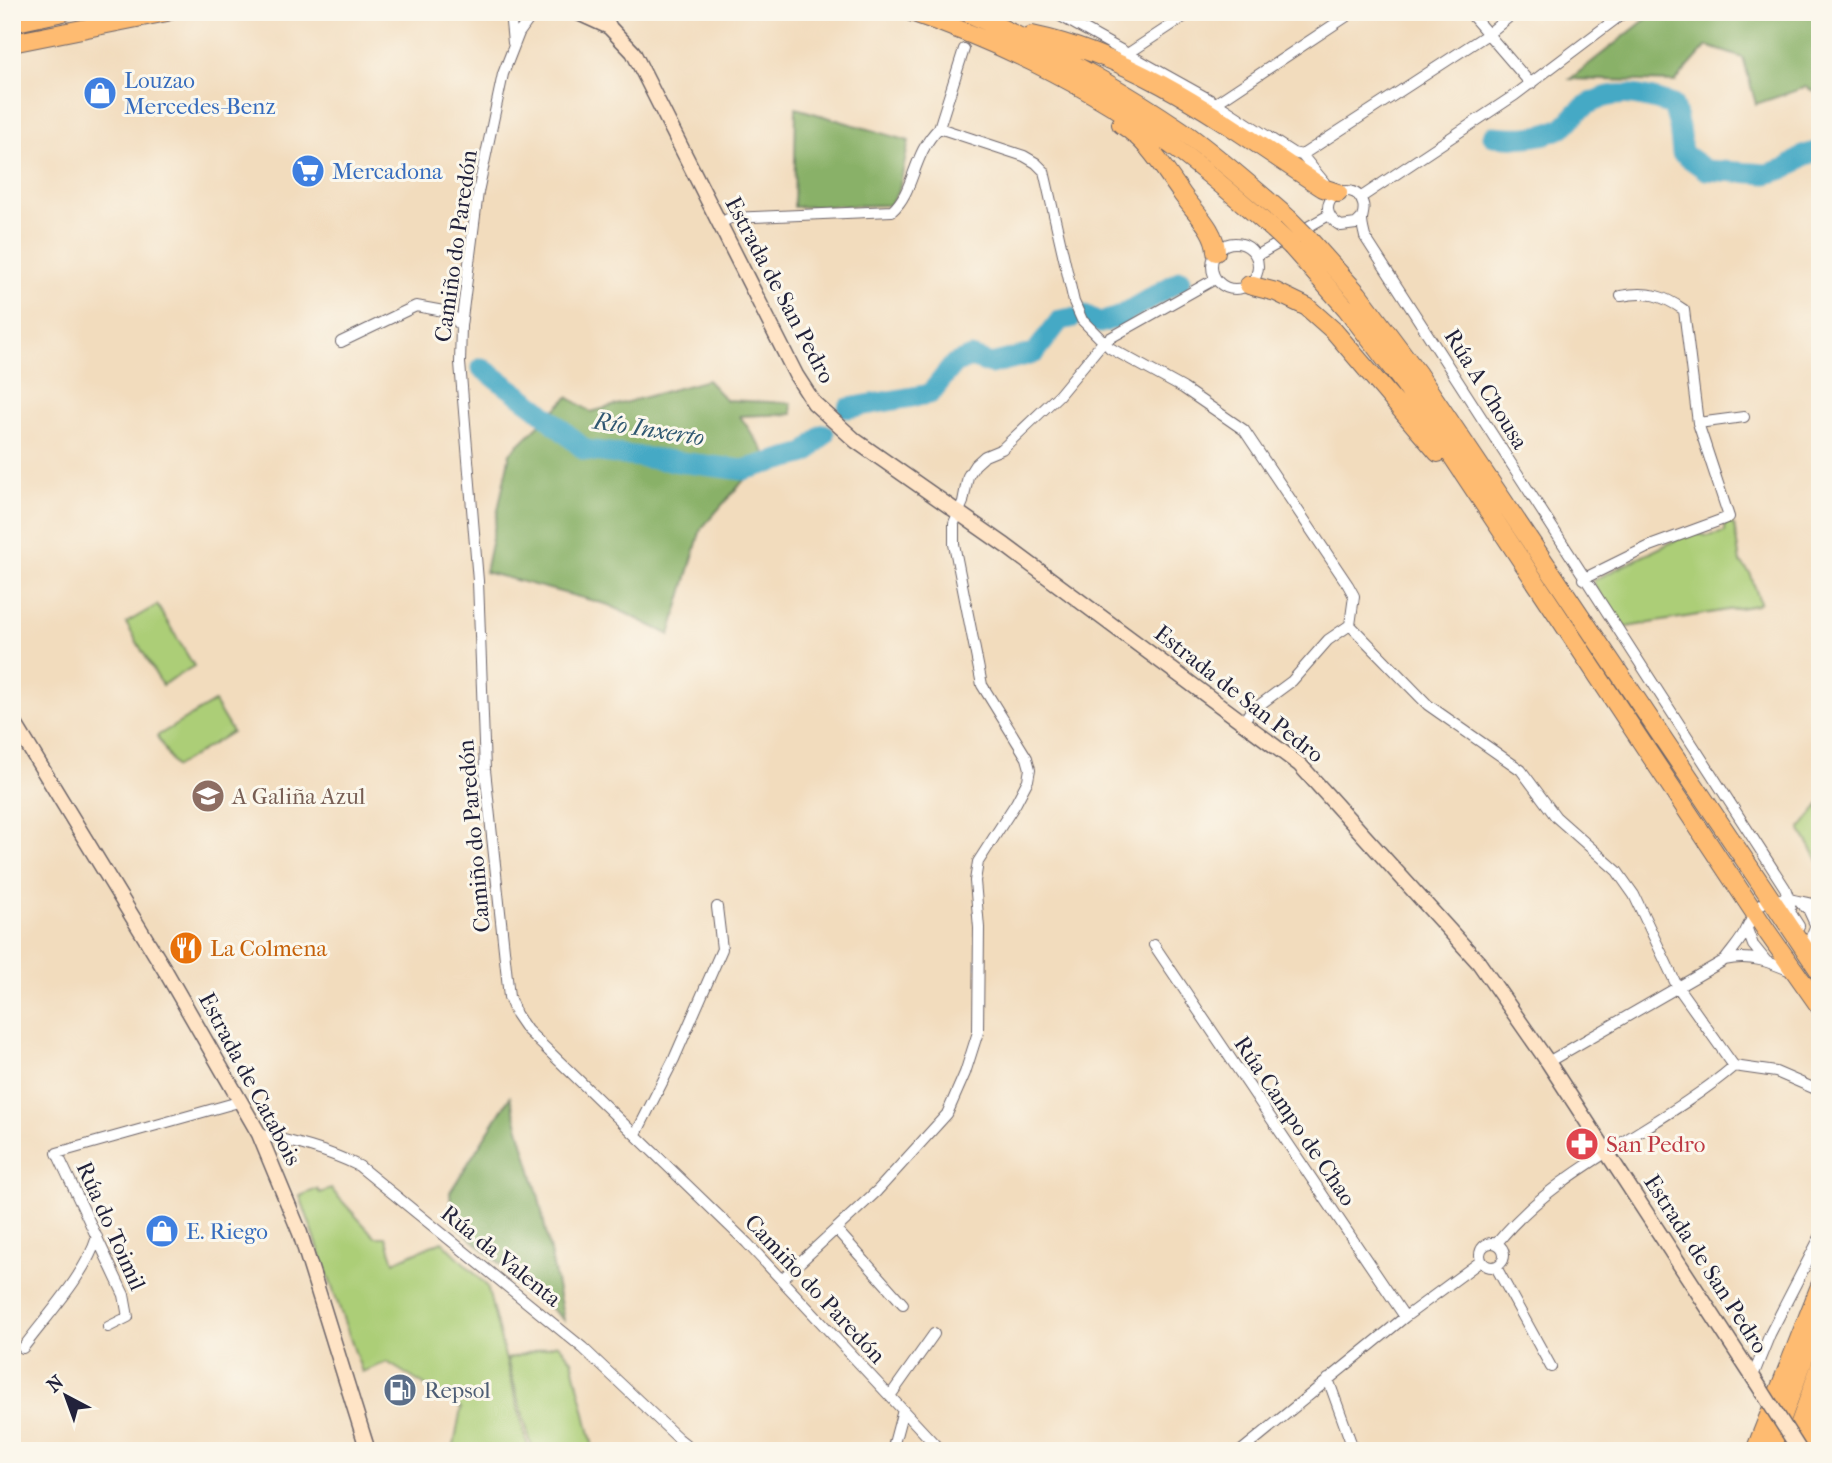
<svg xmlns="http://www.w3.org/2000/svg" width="1832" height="1463" font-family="'IM FELL French Canon',serif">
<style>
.green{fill:#acce77;stroke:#677859;stroke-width:2}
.forest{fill:#89b168;stroke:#566a52;stroke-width:2}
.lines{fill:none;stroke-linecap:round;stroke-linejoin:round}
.river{stroke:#45a9c5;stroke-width:21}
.street-casing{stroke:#6b6368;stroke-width:12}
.secondary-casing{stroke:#6b6368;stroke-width:17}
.highway-casing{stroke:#6b6368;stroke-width:20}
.street{stroke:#fff;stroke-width:10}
.secondary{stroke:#ffe4c6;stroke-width:14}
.highway{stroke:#febb71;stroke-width:18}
.secondary-bridge-casing{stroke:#6b6368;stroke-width:17;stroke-linecap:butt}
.highway-bridge-casing{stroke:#6b6368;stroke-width:20;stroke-linecap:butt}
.secondary-bridge{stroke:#ffe4c6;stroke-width:14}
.highway-bridge{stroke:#febb71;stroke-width:18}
.labels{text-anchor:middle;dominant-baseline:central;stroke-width:6;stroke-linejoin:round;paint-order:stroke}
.shop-label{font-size:23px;fill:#366cbe;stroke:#fbf7ec;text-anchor:start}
.street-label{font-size:23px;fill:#22223b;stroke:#fbf7ec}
.education-label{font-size:23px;fill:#785e54;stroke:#fbf7ec;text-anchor:start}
.food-label{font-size:23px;fill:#c56008;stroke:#fbf7ec;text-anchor:start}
.health-label{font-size:23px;fill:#be3a42;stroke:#fbf7ec;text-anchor:start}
.service-label{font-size:23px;fill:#4e5e75;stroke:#fbf7ec;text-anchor:start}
.water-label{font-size:24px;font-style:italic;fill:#305872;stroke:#fbf7ec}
</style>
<rect width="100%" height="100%" fill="#fbf7ec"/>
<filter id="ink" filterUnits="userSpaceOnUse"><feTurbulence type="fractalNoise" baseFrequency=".0143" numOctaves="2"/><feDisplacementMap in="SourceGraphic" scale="14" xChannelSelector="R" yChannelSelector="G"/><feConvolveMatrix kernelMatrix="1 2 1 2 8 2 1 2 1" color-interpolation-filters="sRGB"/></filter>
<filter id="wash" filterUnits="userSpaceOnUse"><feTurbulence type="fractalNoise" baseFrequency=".00686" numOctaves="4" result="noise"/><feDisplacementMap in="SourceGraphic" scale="28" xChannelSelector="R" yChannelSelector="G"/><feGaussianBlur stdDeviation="1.57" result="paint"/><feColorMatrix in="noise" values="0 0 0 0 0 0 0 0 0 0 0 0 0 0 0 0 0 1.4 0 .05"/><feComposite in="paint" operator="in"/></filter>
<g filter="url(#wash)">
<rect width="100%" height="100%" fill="#f2dcbd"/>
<path class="green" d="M1728 522 1734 525 1740 562 1750 573 1760 602 1757 605 1627 627 1620 626 1594 585V580L1684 536 1694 533 1708 536 1725 532V523Z
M157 605 194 666 162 685 126 623Z
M214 702 232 732 175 767 157 736Z
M1820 804V863L1800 829Z
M317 1189 320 1193 331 1189 375 1237H386L394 1262 442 1241 487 1286 529 1451H453L461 1408 387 1362 362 1372 300 1196Z
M558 1344 572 1360 594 1451H533L507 1359Z"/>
<path class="forest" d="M1655 12H1820V95L1806 87 1756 104 1743 58 1707 46 1675 82 1570 79Z
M796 108 909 141 899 190 890 205 794 207Z
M707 380 726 400 791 403 792 414 740 416 772 463 752 471 701 529 670 635 609 605 485 572 510 453 568 397 591 412Z
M510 1097 539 1198 564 1320 452 1222 450 1192Z"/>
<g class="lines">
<path class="river" d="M1493 136C1515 138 1537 139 1557 130 1567 127 1573 115 1581 109 1613 86 1640 95 1673 105L1679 127 1682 153 1706 170 1767 174 1787 168 1805 155 1820 151
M1085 315 1100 323 1118 317 1181 280
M482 368 537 408 585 450 743 470 806 453 824 434
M848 408 930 394 954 364 971 357 991 364 1035 353 1060 320 1071 318"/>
</g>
</g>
<g filter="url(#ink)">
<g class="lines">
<defs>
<path id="street" d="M510 12 513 43
M534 12 519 33 503 74 478 192 461 326 460 363 478 581 485 770 509 997 516 1014 527 1030 747 1243 941 1451
M1053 12 1216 103 1293 153 1302 155 1488 34 1515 12
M1469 12 1531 84
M1129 53 1191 12
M1216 103 1353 12
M939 128 964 49
M1302 155 1324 182
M1360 198 1515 95 1625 12
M1362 218 1356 224 1341 226C1305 205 1354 173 1363 204 1365 210 1362 215 1362 220 1362 226 1364 232 1365 237L1785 888 1789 899 1790 912 1799 926
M719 224 730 218 892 211C915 191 912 154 939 128L1024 156 1036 163 1044 171 1074 302 1082 320 1110 348 1183 388 1244 430 1348 585 1354 596 1350 625 1428 705 1521 770 1556 817 1617 871 1634 895 1677 986 1734 1066
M1212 266a23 23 0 1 1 46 0a23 23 0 1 1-46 0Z
M1256 256 1329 215
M341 342 416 306 449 312 461 326
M1698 423 1744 417
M1583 579 1650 546 1729 517 1698 423 1684 310C1663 295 1647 291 1621 296
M1243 722 1250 712 1292 681 1328 640 1350 625
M1801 904 1808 909 1820 935
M1747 929 1753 945 1766 961
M1809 942 1820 915
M1154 945 1405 1317
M1725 960C1732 950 1742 940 1747 928 1758 907 1759 897 1787 899 1798 900 1808 905 1820 904
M1548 1062 1725 960C1750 954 1770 962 1793 972
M259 1134C294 1142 327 1150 359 1166L583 1348 679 1439 694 1451
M636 1134 674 1059 722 949 717 907
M836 1229 903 1304
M1480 1255a12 12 0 1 1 24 0a12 12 0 1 1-24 0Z
M1497 1243C1560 1165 1659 1130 1734 1066L1776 1072 1820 1091
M1496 1267 1551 1367
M782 1279 877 1191 947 1114 965 1073 978 1032 979 928 975 881 978 862 1016 803 1028 780 1030 769 1027 758 982 685 954 544V523L963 502 968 476 975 465 985 456 1002 449 1059 395 1103 342 1215 279
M108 1327 128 1317 124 1295 57 1153 242 1101
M23 1348C46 1317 86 1274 97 1237
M1753 1376 1770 1334 1820 1237
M1328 1379 1354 1451
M890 1396 934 1334
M892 1451 903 1410
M1241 1451 1405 1317 1481 1261"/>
<path id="secondary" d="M576 12 609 27
M602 12 610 28 633 52 796 375 814 403 856 441 1006 546 1300 765 1479 963 1548 1062 1762 1391
M12 719 166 972 259 1134 300 1233 368 1451"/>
<path id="highway" d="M911 12C1003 43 1092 88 1171 145 1207 171 1240 201 1274 230
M966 12C1041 45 1114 84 1181 130 1219 157 1253 188 1288 218
M12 23 63 12
M1032 35C1140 57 1233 129 1323 188L1338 193
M12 43 167 12
M1121 124C1148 141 1162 166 1180 191 1192 210 1216 229 1216 252
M1306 236 1358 294 1418 374 1820 972
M1292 247 1346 308 1405 385 1768 933 1820 1007
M1249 285 1276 292 1307 307 1334 331 1438 453
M1755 1451 1820 1286
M1770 1451 1818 1320
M1790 1451 1820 1367
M1804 1451 1820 1412"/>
</defs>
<use href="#street" class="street-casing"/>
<use href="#secondary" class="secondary-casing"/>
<use href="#highway" class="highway-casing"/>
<use href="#street" class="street"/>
<use href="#secondary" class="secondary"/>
<use href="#highway" class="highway"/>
<defs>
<path id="secondary-bridge" d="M1762 1391 1800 1451"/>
<path id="highway-bridge" d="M1288 218 1306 236
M1274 230 1292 247"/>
</defs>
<use href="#secondary-bridge" class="secondary-bridge-casing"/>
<use href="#highway-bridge" class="highway-bridge-casing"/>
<use href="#secondary-bridge" class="secondary-bridge"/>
<use href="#highway-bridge" class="highway-bridge"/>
</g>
</g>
<defs>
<symbol id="shop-disc" viewBox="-11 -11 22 22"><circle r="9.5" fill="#3f7fe0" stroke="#fbf7ec"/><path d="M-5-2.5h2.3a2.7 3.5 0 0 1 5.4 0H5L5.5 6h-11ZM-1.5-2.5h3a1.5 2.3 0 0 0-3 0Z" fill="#fff"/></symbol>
<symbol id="supermarket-disc" viewBox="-11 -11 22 22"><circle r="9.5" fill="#3f7fe0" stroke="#fbf7ec"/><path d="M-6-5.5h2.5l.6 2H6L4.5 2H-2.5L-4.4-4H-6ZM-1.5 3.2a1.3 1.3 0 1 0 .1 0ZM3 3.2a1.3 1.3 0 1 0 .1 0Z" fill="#fff"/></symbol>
<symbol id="school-disc" viewBox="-11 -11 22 22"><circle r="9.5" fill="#8d6e63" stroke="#fbf7ec"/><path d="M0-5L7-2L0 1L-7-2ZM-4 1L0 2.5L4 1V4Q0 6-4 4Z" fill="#fff"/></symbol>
<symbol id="restaurant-disc" viewBox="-11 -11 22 22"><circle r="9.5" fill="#e8710a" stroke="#fbf7ec"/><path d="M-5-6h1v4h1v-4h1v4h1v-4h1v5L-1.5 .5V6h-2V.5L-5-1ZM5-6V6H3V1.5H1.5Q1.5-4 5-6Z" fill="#fff"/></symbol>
<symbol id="pharmacy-disc" viewBox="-11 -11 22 22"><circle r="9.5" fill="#e0444e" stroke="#fbf7ec"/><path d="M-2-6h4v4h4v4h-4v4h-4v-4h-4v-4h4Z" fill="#fff"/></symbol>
<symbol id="fuel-disc" viewBox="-11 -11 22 22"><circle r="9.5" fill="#5c6f8a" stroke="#fbf7ec"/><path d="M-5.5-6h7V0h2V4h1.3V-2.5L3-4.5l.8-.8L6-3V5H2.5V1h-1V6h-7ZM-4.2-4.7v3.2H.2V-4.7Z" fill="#fff"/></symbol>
</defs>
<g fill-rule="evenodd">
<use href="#shop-disc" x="81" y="74" width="38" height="38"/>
<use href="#supermarket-disc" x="289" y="152" width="38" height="38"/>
<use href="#school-disc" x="189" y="777" width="38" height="38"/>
<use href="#restaurant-disc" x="167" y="929" width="38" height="38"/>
<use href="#pharmacy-disc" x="1563" y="1125" width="38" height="38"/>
<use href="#shop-disc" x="143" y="1212" width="38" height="38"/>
<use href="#fuel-disc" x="381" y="1371" width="38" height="38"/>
</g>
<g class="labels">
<g class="shop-label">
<text x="124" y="80">Louzao<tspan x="124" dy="26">Mercedes-Benz</tspan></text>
<text x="332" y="171">Mercadona</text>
<text x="186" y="1231">E. Riego</text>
</g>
<g class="street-label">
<text transform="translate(456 246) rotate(-82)">Camiño do Paredón</text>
<text transform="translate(780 290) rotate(62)">Estrada de San Pedro</text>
<text transform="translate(1486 389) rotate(58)">Rúa A Chousa</text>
<text transform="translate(1239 694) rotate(38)">Estrada de San Pedro</text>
<text transform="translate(474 836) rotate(-95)">Camiño do Paredón</text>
<text transform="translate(250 1079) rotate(62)">Estrada de Catabois</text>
<text transform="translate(1295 1121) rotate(56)">Rúa Campo de Chao</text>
<text transform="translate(111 1226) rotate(66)">Rúa do Toimil</text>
<text transform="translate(501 1256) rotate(39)">Rúa da Valenta</text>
<text transform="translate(1706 1264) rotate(57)">Estrada de San Pedro</text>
<text transform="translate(815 1289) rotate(47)">Camiño do Paredón</text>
</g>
<g class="education-label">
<text x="232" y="796">A Galiña Azul</text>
</g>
<g class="food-label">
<text x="210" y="948">La Colmena</text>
</g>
<g class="health-label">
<text x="1606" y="1144">San Pedro</text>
</g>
<g class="service-label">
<text x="424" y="1390">Repsol</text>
</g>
<g class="water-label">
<text transform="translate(649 429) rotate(9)">Río Inxerto</text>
</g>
</g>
<rect width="1832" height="1463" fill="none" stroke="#fbf7ec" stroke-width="42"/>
<g transform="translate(66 1396) rotate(319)" stroke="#fbf7ec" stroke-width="5" paint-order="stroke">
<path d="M0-5L12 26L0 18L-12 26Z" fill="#22223b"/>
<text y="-10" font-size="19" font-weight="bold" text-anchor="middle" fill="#22223b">N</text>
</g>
</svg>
